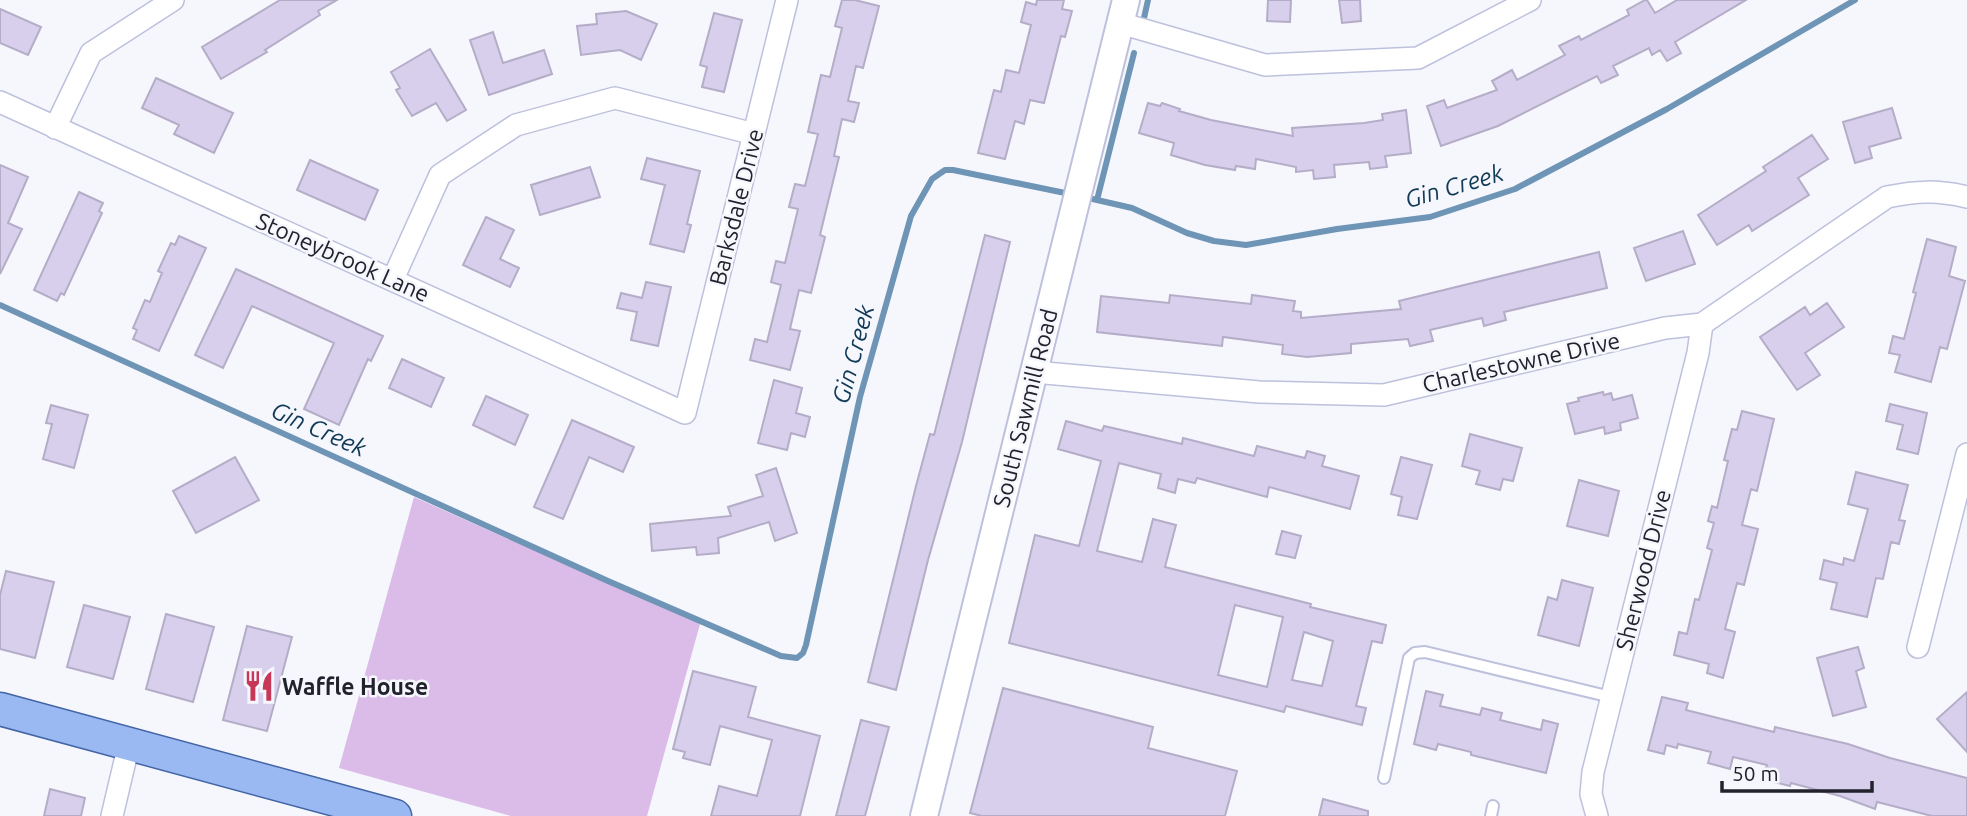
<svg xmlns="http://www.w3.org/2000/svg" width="1967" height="816" font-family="Ubuntu,sans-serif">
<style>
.green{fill:#dbbbe7}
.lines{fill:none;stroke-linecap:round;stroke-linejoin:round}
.stream{stroke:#6e94b6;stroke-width:6}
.building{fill:#d7cfeb;stroke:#b5adc8;stroke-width:2;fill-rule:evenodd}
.service-casing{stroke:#bdc1dc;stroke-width:14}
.minor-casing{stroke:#bdc1dc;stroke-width:24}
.tertiary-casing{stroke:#bdc1dc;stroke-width:30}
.primary-casing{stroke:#4365a6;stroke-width:35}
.service{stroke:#fff;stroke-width:10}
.minor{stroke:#fff;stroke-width:21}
.tertiary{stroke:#fff;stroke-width:26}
.primary{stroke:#9ab8f1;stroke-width:32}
.labels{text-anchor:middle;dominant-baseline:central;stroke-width:5;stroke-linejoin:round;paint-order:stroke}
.street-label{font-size:23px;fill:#21222c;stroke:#f6f7fd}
.poi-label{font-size:23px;font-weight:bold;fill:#21222c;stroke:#f6f7fd;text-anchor:start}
.water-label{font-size:24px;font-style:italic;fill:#0f3956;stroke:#f6f7fd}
</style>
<rect width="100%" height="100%" fill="#f6f7fd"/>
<path class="green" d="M414 497 700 624 647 816H511L339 768Z"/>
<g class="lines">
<path class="stream" d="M1144 18 1148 0
M1084 197 1132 208 1187 233 1214 241 1246 245 1337 229 1430 217 1515 189 1667 109 1855 0
M1097 200 1134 53
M0 305 608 581 781 656 797 658 803 653 806 645 860 397 911 216 932 179 945 170H953L1070 194"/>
</g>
<path class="building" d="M280 0H337L318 11 320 15 265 50 267 52 221 79 202 47Z
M842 0H855L879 6 863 68 856 66 848 101 859 103 854 122 842 119 834 156 839 157 820 235 825 237 811 293 799 290 790 329 800 331 790 370 750 360 755 339 767 342 781 285 771 282 776 261 785 263 798 209 789 207 795 184 805 186 818 134 808 132 821 75 830 77 842 28 835 26Z
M1037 0H1064L1062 9 1072 11 1065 37 1061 36 1044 103 1030 100 1024 124 1015 121 1005 159 978 153 994 90 1001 92 1006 70 1019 73 1031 25 1021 22 1026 2 1036 5Z
M1268 0H1291L1290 22 1267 21Z
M1339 0H1360L1361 21 1342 23Z
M1645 0H1647L1655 13 1677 0H1746L1675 42 1681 53 1667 61 1660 50 1652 55 1649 48 1613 66 1618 75 1601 83 1597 76 1498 126 1441 146 1427 106 1444 100 1447 108 1497 90 1492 81 1512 70 1517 80 1565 55 1559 46 1579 36 1581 40 1629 15 1627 10Z
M0 9 41 27 28 55 0 43Z
M626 11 657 24 641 60 620 50 581 55 577 26 597 24 596 14Z
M714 13 742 20 724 92 702 87 707 67 700 65Z
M493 32 503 63 544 50 552 74 489 95 470 40Z
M430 49 466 110 447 121 436 103 412 116 396 90 400 88 391 72Z
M156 78 233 113 214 153 174 134 179 125 142 108Z
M1148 103 1160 106 1162 103 1180 109 1179 111 1211 120 1293 136 1292 128 1364 123 1383 120 1382 114 1406 110 1411 153 1385 156 1387 167 1370 169 1369 162 1334 165 1335 177 1314 179 1313 170 1296 172V167L1256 159 1255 169 1236 166 1235 170 1205 165 1171 155 1174 143 1139 133Z
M1892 108 1901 138 1869 147 1872 158 1855 163 1843 122Z
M1812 135 1828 159 1798 178 1809 195 1752 231 1749 225 1717 245 1698 215 1766 171 1763 167Z
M647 158 700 171 687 224 691 225 684 252 650 244 665 185 641 179Z
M310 160 378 190 365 220 297 190Z
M0 165 28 177 8 223 22 229 0 274Z
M590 167 600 197 540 215 531 185Z
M79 192 103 203 99 211 102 213 64 295 61 293 57 301 34 290Z
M486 217 514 230 500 259 519 268 510 287 463 265Z
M1683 231 1695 264 1646 281 1634 248Z
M985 235 1010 242 962 442 928 560 896 690 868 682 916 486 930 434 934 435Z
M179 236 206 248 159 351 133 339 137 330 133 328 145 300 150 302 162 273 158 271 171 243 175 245Z
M1927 239 1956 247 1949 276 1965 281 1947 349 1940 347 1931 382 1895 372 1900 355 1889 353 1893 336 1904 339 1916 293 1913 292Z
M1599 252 1607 288 1504 312 1506 320 1484 326 1482 318 1430 330 1433 341 1410 346 1408 339 1351 344V353L1307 357 1282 354 1283 345 1223 337 1222 346 1097 332 1101 296 1169 303 1170 295 1251 304 1252 295 1295 301 1293 311 1301 312V318L1401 309 1399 301Z
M236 269 383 336 371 361 368 359 339 425 304 409 334 343 252 306 223 368 195 355Z
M646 282 671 287 658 346 631 340 637 312 617 308 621 293 642 298Z
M1827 303 1844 327 1805 353 1820 375 1797 390 1760 337 1805 307 1810 315Z
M402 359 444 378 431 407 389 388Z
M774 380 802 388 796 413 810 417 805 437 791 433 787 450 758 443Z
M1603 392 1604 395 1611 393 1613 400 1632 395 1638 418 1620 423 1621 430 1605 434 1604 427 1575 434 1567 404 1579 401 1578 398Z
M486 396 528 415 515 445 473 425Z
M1890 404 1927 413 1918 454 1897 449 1903 425 1886 421Z
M51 405 88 415 74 468 43 459 52 424 46 423Z
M1742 411 1774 419 1757 491 1751 489 1742 525 1758 529 1744 585 1737 583 1725 629 1735 632 1723 678 1707 673 1709 664 1674 655 1679 632 1687 634 1695 599 1699 600 1712 550 1707 548 1714 523 1708 521 1712 506 1717 508 1728 461 1724 460 1732 429 1737 430Z
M572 420 634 447 623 472 589 457 563 519 534 507Z
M1066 421 1102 431 1104 426 1182 444 1183 438 1254 456 1257 446 1305 458 1307 451 1325 456 1322 466 1359 476 1350 509 1269 487 1267 497 1197 478 1195 483 1178 479 1175 493 1158 488 1161 474 1119 463 1097 551 1142 562 1153 519 1176 525 1165 567 1311 604 1310 607 1386 625 1382 643 1372 641 1356 706 1366 708 1362 725 1286 706 1284 712 1009 643 1035 535 1079 546 1101 461 1058 449ZM1235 605 1283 617 1267 687 1218 675ZM1304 632 1333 641 1322 686 1292 680Z
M1470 434 1522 448 1513 481 1503 479 1500 490 1476 484 1480 471 1462 466Z
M235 457 259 500 196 533 173 491Z
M1401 457 1432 465 1417 519 1398 515 1402 497 1391 494Z
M776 468 797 533 775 541 769 522 718 538 719 553 697 555 696 547 652 551 650 524 731 516 728 507 763 496 756 475Z
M1856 472 1908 485 1899 520 1905 521 1899 544 1891 542 1883 579 1876 578 1867 617 1831 609 1837 583 1820 579 1824 560 1843 565 1844 558 1854 561 1868 509 1848 504Z
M1579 480 1619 491 1608 536 1567 526Z
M1282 531 1301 536 1295 558 1276 554Z
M6 571 54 582 35 658 0 649V595Z
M1562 580 1593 588 1579 646 1538 635 1548 597 1557 600Z
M84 605 130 617 113 679 67 667Z
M166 614 214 627 193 702 146 689Z
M247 626 292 637 267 731 223 720Z
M1858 647 1864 668 1856 671 1866 707 1833 716 1817 658Z
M693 671 756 687 748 717 820 736 800 816H711L719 786 757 796 772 740 720 726 710 765 683 758 685 752 673 749Z
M1003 688 1153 727 1148 748 1237 771 1225 816H982L970 813Z
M1426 691 1443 695 1440 706 1480 715 1482 708 1502 713 1500 720 1541 730 1543 720 1558 724 1546 773 1471 755V752L1438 744 1436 750 1414 744Z
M1967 692V752L1937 719Z
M1662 697 1688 703 1686 710 1774 732 1775 727 1848 744 1890 758 1967 778V816H1932L1877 802 1875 809 1840 796 1791 783 1790 786 1774 782 1776 774 1765 771 1767 765 1733 757 1730 769 1708 763 1711 752 1678 744 1677 748 1666 745 1664 754 1648 750Z
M861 720 889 727 865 816H836Z
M50 789 85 798 81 816H44Z
M1323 799 1368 811V816H1319Z"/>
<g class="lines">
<defs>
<path id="service" d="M1384 778 1409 658 1415 653 1425 652 1611 697
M1491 816 1493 806"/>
<path id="minor" d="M1120 23 1265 65 1418 58 1530 0
M0 102 685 413 787 0
M55 128 91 53 173 0
M393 279 440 175 516 125 615 98 754 134
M1034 372 1259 392 1384 395 1665 328 1702 324 1887 197C1917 191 1937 190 1967 197
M1918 647 1967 454
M112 816 129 744
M1597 816 1591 794 1593 772 1698 353 1702 324"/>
<path id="tertiary" d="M924 816 1126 0"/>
<path id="primary" d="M0 709 395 816"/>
</defs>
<use href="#service" class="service-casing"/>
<use href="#minor" class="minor-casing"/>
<use href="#tertiary" class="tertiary-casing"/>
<use href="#primary" class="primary-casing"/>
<use href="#service" class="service"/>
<use href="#minor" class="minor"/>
<use href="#tertiary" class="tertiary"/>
<use href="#primary" class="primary"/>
</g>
<defs>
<symbol id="restaurant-bare" viewBox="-9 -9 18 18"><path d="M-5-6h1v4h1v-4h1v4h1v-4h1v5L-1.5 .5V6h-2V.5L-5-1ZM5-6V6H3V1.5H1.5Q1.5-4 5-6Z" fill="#c73757" stroke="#f6f7fd" stroke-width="2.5" paint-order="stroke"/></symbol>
</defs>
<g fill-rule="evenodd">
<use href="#restaurant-bare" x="237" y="664" width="44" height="44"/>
</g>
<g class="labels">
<g class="street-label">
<text transform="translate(736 207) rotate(-76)">Barksdale Drive</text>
<text transform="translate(343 257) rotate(24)">Stoneybrook Lane</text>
<text transform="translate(1521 362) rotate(-13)">Charlestowne Drive</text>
<text transform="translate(1025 408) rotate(-76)">South Sawmill Road</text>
<text transform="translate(1643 570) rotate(-76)">Sherwood Drive</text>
</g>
<g class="poi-label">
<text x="282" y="686">Waffle House</text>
</g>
<g class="water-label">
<text transform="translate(1454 186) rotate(-16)">Gin Creek</text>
<text transform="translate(853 354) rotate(-75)">Gin Creek</text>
<text transform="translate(319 429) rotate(24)">Gin Creek</text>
</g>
</g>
<path d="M1722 781v10h150v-10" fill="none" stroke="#21222c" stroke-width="3.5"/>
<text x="1732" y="781" font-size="21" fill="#21222c" stroke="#f6f7fd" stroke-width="5" paint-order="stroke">50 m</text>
</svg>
